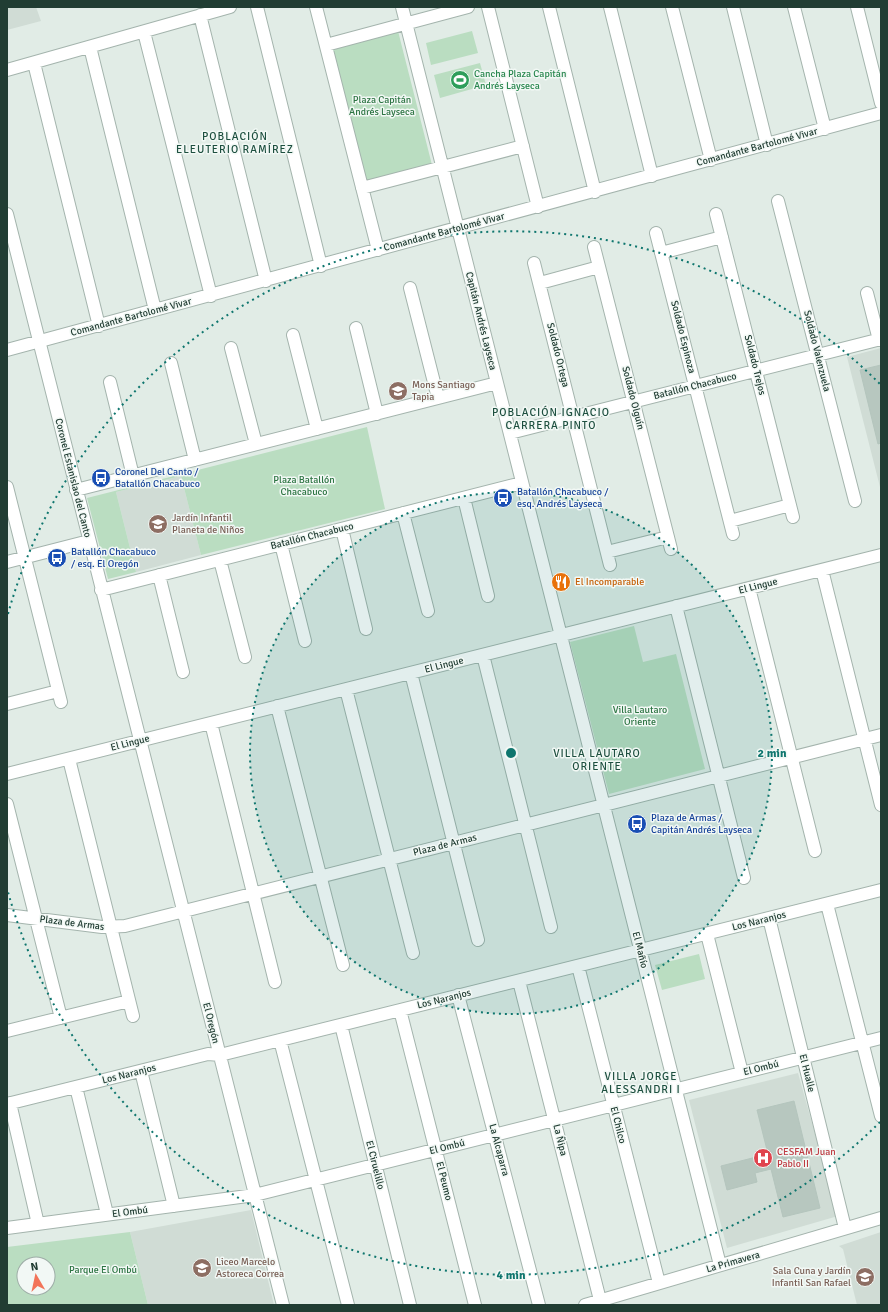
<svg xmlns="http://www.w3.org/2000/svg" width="888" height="1312" font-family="Signika,sans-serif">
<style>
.built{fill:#d0dcd5}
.green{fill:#baddc1;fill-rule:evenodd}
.building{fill:#b7c7bf;stroke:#b4c5bd}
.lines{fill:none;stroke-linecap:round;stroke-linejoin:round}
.minor-casing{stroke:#a4b4ad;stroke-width:14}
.minor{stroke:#fff;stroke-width:12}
.ring{fill:none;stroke:#0f766e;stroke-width:2;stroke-dasharray:2 4}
.labels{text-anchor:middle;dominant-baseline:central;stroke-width:3;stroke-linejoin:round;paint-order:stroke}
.leisure-label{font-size:10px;fill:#27864d;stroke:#f2f8f5;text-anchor:start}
.park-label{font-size:10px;fill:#2c7442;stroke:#f2f8f5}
.street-label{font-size:10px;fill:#213d33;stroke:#f2f8f5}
.education-label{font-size:10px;fill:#785e54;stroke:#f2f8f5;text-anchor:start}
.transit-label{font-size:10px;fill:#164399;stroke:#f2f8f5;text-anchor:start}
.food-label{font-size:10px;fill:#c56008;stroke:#f2f8f5;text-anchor:start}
.health-label{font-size:10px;fill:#be3a42;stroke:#f2f8f5;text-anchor:start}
.neighbourhood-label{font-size:11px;letter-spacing:1px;fill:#1d4f3f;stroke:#f2f8f5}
.centre{fill:#0f766e;stroke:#f2f8f5;stroke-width:2}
.ring-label{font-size:12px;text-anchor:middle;font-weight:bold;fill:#0f766e;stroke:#f2f8f5;stroke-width:3;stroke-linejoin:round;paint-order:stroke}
</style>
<rect width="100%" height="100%" fill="#e1ece6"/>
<path class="built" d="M7 7H36L41 21 7 30Z
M881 348V491L847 357Z
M181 476 201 555 136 572 116 492Z
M798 1073 838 1216 727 1248 689 1100Z
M251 1210 274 1305H148L130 1232Z
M881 1232V1305H857L843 1249 839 1246Z"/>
<path class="green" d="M398 31 432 165 366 181 332 48Z
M472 31 478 53 431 65 426 43Z
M480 63 486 85 440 98 434 75Z
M367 427 385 509 201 555 181 476 116 492 136 572 108 579 87 498Z
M634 626 643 662 676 654 705 769 609 794 570 642Z
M699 954 705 979 662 990 655 965Z
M130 1232 148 1305H7V1247ZM24 1264H48V1288H24Z"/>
<path class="building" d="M881 365V443L878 444 860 370Z
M565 575 568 585 557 588 554 578Z
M794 1101 820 1208 783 1217 771 1169 755 1173 757 1182 727 1190 721 1166 768 1154 757 1110Z"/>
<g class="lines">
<defs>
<path id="minor" d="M257 7 321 266
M316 7 378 250
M402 7 720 1265
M488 7 538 207
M549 7 595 192
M610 7 652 176
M672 7 711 160
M733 7 767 145
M794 7 825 129
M857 7 881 103
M200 15 266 281
M144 32 211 296
M326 45 468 7
M90 47 155 310
M34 63 99 326
M7 70 230 7
M362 188 523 146
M778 201 855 501
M7 214 283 1305
M716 214 793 517
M656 233 733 534
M594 247 671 549
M661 253 722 237
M534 263 610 565
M540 283 599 267
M410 288 438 398
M867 293 879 340
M356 328 377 414
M293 335 317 429
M231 348 256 444
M7 350 881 113
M171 363 195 460
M110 382 133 476
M510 433 881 339
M7 487 61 702
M76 490 497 383
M464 498 488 596
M403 513 428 611
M730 521 790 505
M342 529 366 629
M281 544 305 641
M607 552 668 537
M220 560 245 657
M7 562 89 541
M822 570 881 805
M159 575 183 672
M749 588 815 851
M101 590 522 483
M676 606 744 878
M483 655 551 927
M411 673 478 940
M346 689 413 953
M7 704 58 691
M277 706 343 965
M211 723 275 982
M69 759 133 1016
M7 774 881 555
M7 804 61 1018
M827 904 881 1116
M7 915 102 927 125 926 881 735
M769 918 845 1228
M707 934 742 1073
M578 966 659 1283
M519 981 600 1300
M458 995 539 1305
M400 1010 475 1305
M341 1025 410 1305
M7 1031 129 1001
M280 1040 348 1305
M141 1071 174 1206
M76 1087 107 1214
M10 1103 38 1224
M7 1104 208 1054 220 1055 881 890
M7 1228 255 1195 881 1038
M585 1305 881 1218"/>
</defs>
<use href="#minor" class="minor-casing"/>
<use href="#minor" class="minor"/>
</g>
<circle cx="511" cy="753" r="261" fill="#0f766e" fill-opacity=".12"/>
<g class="ring">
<circle cx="511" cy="753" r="261"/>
<path d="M880 1122A522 522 0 0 1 8 892M8 614A522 522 0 0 1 880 384"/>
</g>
<defs>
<symbol id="stadium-disc" viewBox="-11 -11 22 22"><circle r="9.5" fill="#2e9e5b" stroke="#f2f8f5"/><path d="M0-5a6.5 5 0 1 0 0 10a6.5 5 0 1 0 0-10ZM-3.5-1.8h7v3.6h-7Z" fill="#fff"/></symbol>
<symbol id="school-disc" viewBox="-11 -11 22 22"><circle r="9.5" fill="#8d6e63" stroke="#f2f8f5"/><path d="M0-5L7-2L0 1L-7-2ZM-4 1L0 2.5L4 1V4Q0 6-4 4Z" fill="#fff"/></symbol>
<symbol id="bus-disc" viewBox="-11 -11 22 22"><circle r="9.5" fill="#1a4fb4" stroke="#f2f8f5"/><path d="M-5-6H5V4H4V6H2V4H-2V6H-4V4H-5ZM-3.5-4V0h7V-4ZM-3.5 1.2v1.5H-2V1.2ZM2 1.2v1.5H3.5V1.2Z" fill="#fff"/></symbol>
<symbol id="restaurant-disc" viewBox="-11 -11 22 22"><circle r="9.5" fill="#e8710a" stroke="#f2f8f5"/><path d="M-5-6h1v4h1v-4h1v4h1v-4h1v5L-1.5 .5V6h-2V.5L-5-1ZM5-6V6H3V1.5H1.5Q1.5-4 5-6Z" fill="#fff"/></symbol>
<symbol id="hospital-disc" viewBox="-11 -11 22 22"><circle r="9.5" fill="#e0444e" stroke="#f2f8f5"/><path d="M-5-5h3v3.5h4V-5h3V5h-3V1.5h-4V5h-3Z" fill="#fff"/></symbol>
</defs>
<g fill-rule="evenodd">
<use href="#stadium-disc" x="449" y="69" width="22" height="22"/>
<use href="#school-disc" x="387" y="380" width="22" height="22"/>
<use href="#bus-disc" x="90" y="467" width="22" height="22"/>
<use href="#bus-disc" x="492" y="487" width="22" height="22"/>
<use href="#school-disc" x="147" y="513" width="22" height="22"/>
<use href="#bus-disc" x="46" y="547" width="22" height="22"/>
<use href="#restaurant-disc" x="550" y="571" width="22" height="22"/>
<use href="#bus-disc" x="626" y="813" width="22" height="22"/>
<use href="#hospital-disc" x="752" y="1147" width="22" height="22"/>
<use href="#school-disc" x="191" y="1257" width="22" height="22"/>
<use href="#school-disc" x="854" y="1266" width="22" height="22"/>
</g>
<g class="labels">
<g class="leisure-label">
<text x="474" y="74">Cancha Plaza Capitán<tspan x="474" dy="12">Andrés Layseca</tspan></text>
</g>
<g class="park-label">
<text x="382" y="100">Plaza Capitán<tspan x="382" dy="12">Andrés Layseca</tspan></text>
<text x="304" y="480">Plaza Batallón<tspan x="304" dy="12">Chacabuco</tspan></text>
<text x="640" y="710">Villa Lautaro<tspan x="640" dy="12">Oriente</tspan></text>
<text x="103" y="1270">Parque El Ombú</text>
</g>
<g class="street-label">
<text transform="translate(757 147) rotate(-15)">Comandante Bartolomé Vivar</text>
<text transform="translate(444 232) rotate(-15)">Comandante Bartolomé Vivar</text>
<text transform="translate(131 317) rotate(-15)">Comandante Bartolomé Vivar</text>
<text transform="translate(481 321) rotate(76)">Capitán Andrés Layseca</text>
<text transform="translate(683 337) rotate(76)">Soldado Espinoza</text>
<text transform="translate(817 351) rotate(76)">Soldado Valenzuela</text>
<text transform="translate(558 355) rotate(76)">Soldado Ortega</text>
<text transform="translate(755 365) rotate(76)">Soldado Trejos</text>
<text transform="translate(695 386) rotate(-14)">Batallón Chacabuco</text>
<text transform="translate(633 398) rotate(76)">Soldado Olguín</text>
<text transform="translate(73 478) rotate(76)">Coronel Estanislao del Canto</text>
<text transform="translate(312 536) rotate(-14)">Batallón Chacabuco</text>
<text transform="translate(758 586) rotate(-14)">El Lingue</text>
<text transform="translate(444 665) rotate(-14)">El Lingue</text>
<text transform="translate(130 743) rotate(-14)">El Lingue</text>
<text transform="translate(445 845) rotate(-14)">Plaza de Armas</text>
<text transform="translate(759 921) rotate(-14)">Los Naranjos</text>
<text transform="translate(72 923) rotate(7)">Plaza de Armas</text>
<text transform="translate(640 950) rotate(76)">El Mañío</text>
<text transform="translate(444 999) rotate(-14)">Los Naranjos</text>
<text transform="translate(211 1023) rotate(76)">El Oregón</text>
<text transform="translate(761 1068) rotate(-14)">El Ombú</text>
<text transform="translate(807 1073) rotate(76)">El Hualle</text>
<text transform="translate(129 1074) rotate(-14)">Los Naranjos</text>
<text transform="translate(618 1125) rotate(76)">El Chilco</text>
<text transform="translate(560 1140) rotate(76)">La Ñipa</text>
<text transform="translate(447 1147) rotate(-14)">El Ombú</text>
<text transform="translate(499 1150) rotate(75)">La Alcaparra</text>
<text transform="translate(375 1165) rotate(76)">El Ciruelillo</text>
<text transform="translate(444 1181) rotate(76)">El Peumo</text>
<text transform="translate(130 1212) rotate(-7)">El Ombú</text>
<text transform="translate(733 1262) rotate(-16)">La Primavera</text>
</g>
<g class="education-label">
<text x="412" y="385">Mons Santiago<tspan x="412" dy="12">Tapia</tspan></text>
<text x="172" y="518">Jardín Infantil<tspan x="172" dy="12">Planeta de Niños</tspan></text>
<text x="216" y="1262">Liceo Marcelo<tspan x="216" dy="12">Astoreca Correa</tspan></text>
<text x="851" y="1271" text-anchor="end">Sala Cuna y Jardín<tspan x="851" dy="12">Infantil San Rafael</tspan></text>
</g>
<g class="transit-label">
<text x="115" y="472">Coronel Del Canto /<tspan x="115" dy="12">Batallón Chacabuco</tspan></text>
<text x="517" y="492">Batallón Chacabuco /<tspan x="517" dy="12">esq. Andrés Layseca</tspan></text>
<text x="71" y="552">Batallón Chacabuco<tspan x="71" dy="12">/ esq. El Oregón</tspan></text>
<text x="651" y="818">Plaza de Armas /<tspan x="651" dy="12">Capitán Andrés Layseca</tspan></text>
</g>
<g class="food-label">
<text x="575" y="582">El Incomparable</text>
</g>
<g class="health-label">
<text x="777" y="1152">CESFAM Juan<tspan x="777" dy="12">Pablo II</tspan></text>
</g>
<g class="neighbourhood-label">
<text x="235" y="136">POBLACIÓN<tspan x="235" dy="13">ELEUTERIO RAMÍREZ</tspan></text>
<text x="551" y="412">POBLACIÓN IGNACIO<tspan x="551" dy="13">CARRERA PINTO</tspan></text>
<text x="597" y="753">VILLA LAUTARO<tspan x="597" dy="13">ORIENTE</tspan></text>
<text x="641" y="1076">VILLA JORGE<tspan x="641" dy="13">ALESSANDRI I</tspan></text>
</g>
</g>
<circle cx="511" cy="753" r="6" class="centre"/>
<g class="ring-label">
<text x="772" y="757">2 min</text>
<text x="511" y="1279">4 min</text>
</g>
<rect width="888" height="1312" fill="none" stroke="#213d33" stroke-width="16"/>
<g transform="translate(36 1276) rotate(351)"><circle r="19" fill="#f2f8f5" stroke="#9eada7"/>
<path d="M0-3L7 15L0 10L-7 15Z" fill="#f27459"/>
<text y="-6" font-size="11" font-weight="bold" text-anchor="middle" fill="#213d33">N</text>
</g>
</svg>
